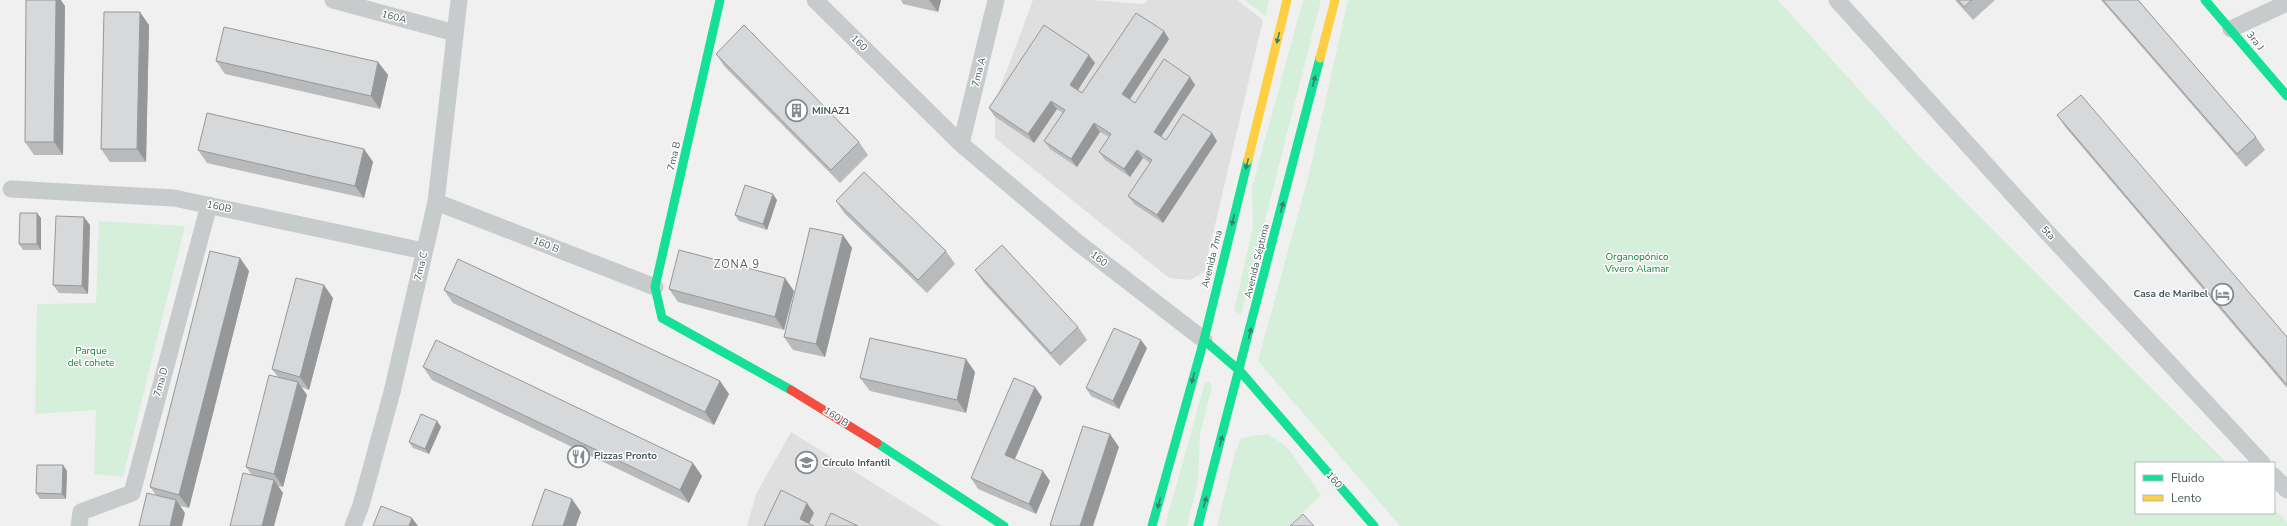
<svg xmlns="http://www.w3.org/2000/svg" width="2287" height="526" font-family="'Nunito Sans',sans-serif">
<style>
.education{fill:#dfdfe0}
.green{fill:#d6efdb}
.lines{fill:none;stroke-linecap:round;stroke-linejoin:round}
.street{stroke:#c8cbcc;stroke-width:17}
.fast{stroke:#16e098;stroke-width:9}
.slow{stroke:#ffcf43;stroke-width:9}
.jam{stroke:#f24e42;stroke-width:9}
.wall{fill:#b9babb}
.shaded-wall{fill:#969798}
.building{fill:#d7d8d9;stroke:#969798}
.oneway{fill:#39806e}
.labels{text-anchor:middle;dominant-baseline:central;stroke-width:3;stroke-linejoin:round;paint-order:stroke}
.street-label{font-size:10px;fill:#48575c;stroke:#fff}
.poi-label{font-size:10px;font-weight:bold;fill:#48575c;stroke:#fff;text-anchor:start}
.park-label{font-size:10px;fill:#1a7d39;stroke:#fff}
.neighbourhood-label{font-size:11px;letter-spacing:1px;fill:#5c6164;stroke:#fff}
</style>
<rect width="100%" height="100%" fill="#f1f0f0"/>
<path class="education" d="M1033 0H1092L1144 4 1147 0H1237L1263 20 1204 272 1190 280 1169 278 995 138V102Z
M791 432 942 526H747L756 494Z"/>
<path class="green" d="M1244 0H1269L1266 16Z
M1303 0H1321L1241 315 1234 310 1253 227 1252 187Z
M1348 0H1778L1919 156 2227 463H2136V513H2274V509L2287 522V526H1400L1258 361 1310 170Z
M99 221 185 226 123 477 94 474 96 410 35 414 37 304 96 303Z
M1210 381 1212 387 1200 434 1198 481 1187 526H1165L1205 382Z
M1268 434 1287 447 1321 495 1289 526H1217L1235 453 1241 438Z"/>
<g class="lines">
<path class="street" d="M333 0 455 33
M815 0 961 144 1077 242 1204 340
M1837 0 2046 231 2262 463
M2231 29 2287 3
M961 144 996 0
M11 189 174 198 424 251
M436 202 655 287
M2274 476 2287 490
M79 526 81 512 132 493 209 205
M353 526 361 505 392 392 436 202 459 0"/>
<path class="fast" d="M720 0 655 287 662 318 791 390
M2205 0 2287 96
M1204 340 1240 371 1374 526
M877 443 1004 526
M1152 526 1204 340 1248 160
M1198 526 1320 58"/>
<path class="slow" d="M1320 58 1335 0
M1248 160 1287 0"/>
<path class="jam" d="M791 390 877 443"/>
</g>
<path class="wall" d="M901 0H941L938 12 903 4Z
M1955 0H1995L1973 20Z
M2101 0H2138L2256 137 2265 150 2246 167Z
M65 6 63 155H34L25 142Z
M149 25 146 162H110L101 149Z
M1169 39 1130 99 1135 103 1195 85 1161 137 1166 140 1217 141 1163 223 1134 204 1128 196 1150 163 1143 158 1130 177 1105 160 1099 152 1109 137 1100 132 1077 167 1050 149 1044 141 1063 113 1057 109 1034 143 994 116 989 108 1095 63 1078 90 1082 93Z
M716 54 859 142 868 155 840 183 725 67Z
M216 61 378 62 388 75 380 109 225 74Z
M2057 115 2287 337V388L2066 128Z
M364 149 373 162 364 198 207 163 198 150Z
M777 200 767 230 739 221 735 215Z
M836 201 946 251 955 264 927 293 845 214Z
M41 218V250H23L19 244Z
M90 225 88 294 59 293 53 285Z
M843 235 852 248 825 357 793 350 784 337Z
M240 258 249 271 189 508 180 506 185 513 156 495 150 487Z
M975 270 1078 327 1087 340 1060 366 984 283Z
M669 289 794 291 784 330 678 302Z
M444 290 720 381 729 394 714 425 453 303Z
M333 298 309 390 301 387 307 395 283 487 278 486 283 493 251 474 246 467 278 377 272 369Z
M1147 348 1119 409 1091 396 1086 388Z
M423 367 702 476 689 503 432 380Z
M975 372 966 413 870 391 860 378Z
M1042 397 1015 459 1050 481 1036 514 978 489 971 478Z
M437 421 441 427 429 454 413 448 409 442Z
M63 465 67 471 66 499H40L36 493Z"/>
<path class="shaded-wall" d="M56 0H61L65 6 63 155 54 142Z
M929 0H941L938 12Z
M140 12 149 25 146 162 137 149Z
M1164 31 1169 39 1128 102 1122 94Z
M1089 55 1095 63 1076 93 1070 85Z
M378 62 388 75 380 109 371 96Z
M1190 77 1195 85 1159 140 1154 132Z
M1051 101 1057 109 1034 143 1028 134Z
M1094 123 1100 132 1077 167 1071 159Z
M1212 133 1217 141 1163 223 1157 215Z
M364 149 373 162 364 198 355 186Z
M1137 150 1143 158 1130 177 1124 169Z
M773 194 777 200 767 230 763 224Z
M37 213 41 218V250L37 244Z
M84 217 90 225 88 294 82 286Z
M843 235 852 248 825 357 816 344Z
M240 258 249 271 189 508 179 495Z
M785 278 794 291 784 330 775 317Z
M324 285 333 298 309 390 300 377Z
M1141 340 1147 348 1119 409 1113 401Z
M966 359 975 372 966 413 957 400Z
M720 381 729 394 714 425 705 412Z
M298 382 307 395 283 487 274 474Z
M1035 387 1042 397 1012 465 1005 455Z
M437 421 441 427 429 454 425 449Z
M1110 434 1119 447 1093 526H1080Z
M693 463 702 476 689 503 680 490Z
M63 465 67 471 66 499 62 494Z
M1043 471 1050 481 1036 514 1029 504Z
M274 480 283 493 274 526H262Z
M572 499 581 512 576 526H563Z
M176 500 185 513 182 526H170Z
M807 503 814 513 808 526 800 519Z
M412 518 418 526H409Z"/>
<path class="building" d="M26 0H56L54 142H25Z
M1958 0H1972L1964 7Z
M2103 0H2138L2256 137 2237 154Z
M104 12H140L137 149H101Z
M1136 13 1164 31 1122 94 1135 103 1164 59 1190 77 1154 132 1166 140 1183 114 1212 133 1157 215 1128 196 1152 160 1137 150 1124 169 1099 152 1111 134 1094 123 1071 159 1044 141 1065 110 1051 101 1028 134 989 108 1044 25 1089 55 1070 85 1082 93Z
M744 25 859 142 831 170 716 54Z
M224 27 378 62 371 96 216 61Z
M2081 95 2287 337V385L2057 115Z
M207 113 364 149 355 186 198 150Z
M864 172 946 251 918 280 836 201Z
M745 185 773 194 763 224 735 215Z
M20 213H37V244H19Z
M56 216 84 217 82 286 53 285Z
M810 228 843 235 816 344 784 337Z
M1002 245 1078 327 1051 353 975 270Z
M679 250 785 278 775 317 669 289Z
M210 251 240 258 179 495 150 487Z
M458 259 720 381 705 412 444 290Z
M296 278 324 285 300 377 272 369Z
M1114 328 1141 340 1113 401 1086 388Z
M870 338 966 359 957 400 860 378Z
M436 340 693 463 680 490 423 367Z
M269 375 298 382 274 474 246 467Z
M1014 378 1035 387 1005 455 1043 471 1029 504 971 478Z
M421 414 437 421 425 449 409 442Z
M1083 426 1110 434 1080 526H1054L1050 525Z
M37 465H63L62 494 36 493Z
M243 473 274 480 262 526H230Z
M545 489 572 499 563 526H532Z
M781 490 807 503 800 519 814 526H764Z
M147 493 176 500 170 526H139Z
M381 506 412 518 409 526H373Z
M831 513 858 526H825Z
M1303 514 1314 526H1290Z"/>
<defs><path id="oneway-solid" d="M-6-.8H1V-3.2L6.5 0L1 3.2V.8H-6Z"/></defs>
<g class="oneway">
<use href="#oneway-solid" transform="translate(1278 38) rotate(104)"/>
<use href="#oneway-solid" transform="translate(1314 81) rotate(-76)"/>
<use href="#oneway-solid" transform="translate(1247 164) rotate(104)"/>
<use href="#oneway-solid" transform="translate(1282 207) rotate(-76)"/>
<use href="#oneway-solid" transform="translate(1233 220) rotate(104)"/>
<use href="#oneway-solid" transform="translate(1250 333) rotate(-76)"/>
<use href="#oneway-solid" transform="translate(1193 378) rotate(105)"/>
<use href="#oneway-solid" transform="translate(1221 441) rotate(-75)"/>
<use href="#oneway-solid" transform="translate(1205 502) rotate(-74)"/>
<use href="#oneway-solid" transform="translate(1159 503) rotate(105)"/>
</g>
<defs>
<symbol id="building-ring" viewBox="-11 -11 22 22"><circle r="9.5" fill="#fff" stroke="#838d90" stroke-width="1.5"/><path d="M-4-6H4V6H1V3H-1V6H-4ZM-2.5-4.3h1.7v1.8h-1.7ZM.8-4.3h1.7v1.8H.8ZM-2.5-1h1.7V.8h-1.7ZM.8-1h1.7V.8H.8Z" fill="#838d90"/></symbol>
<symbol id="hotel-ring" viewBox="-11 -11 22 22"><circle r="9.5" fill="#fff" stroke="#838d90" stroke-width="1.5"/><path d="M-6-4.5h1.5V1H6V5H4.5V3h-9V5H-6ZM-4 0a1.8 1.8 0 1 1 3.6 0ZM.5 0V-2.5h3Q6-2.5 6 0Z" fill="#838d90"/></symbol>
<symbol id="restaurant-ring" viewBox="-11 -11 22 22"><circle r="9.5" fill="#fff" stroke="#838d90" stroke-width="1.5"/><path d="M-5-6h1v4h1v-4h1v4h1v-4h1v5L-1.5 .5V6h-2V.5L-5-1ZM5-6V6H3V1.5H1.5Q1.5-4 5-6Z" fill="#838d90"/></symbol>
<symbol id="school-ring" viewBox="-11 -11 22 22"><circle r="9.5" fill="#fff" stroke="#838d90" stroke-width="1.5"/><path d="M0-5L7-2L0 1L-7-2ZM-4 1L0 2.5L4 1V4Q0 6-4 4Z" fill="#838d90"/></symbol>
</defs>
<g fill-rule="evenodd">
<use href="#building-ring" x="784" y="98" width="25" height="25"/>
<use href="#hotel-ring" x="2210" y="282" width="25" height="25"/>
<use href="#restaurant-ring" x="566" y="444" width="25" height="25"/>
<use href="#school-ring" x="794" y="450" width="25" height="25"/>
</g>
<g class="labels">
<g class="street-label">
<text transform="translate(394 17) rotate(15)">160A</text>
<text transform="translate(2255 41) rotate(51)">3ra J</text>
<text transform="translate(859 43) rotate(45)">160</text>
<text transform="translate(979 72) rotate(-76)">7ma A</text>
<text transform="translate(674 156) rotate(-77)">7ma B</text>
<text transform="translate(219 207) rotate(12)">160B</text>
<text transform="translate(2048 233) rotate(47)">5ta</text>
<text transform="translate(546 245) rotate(21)">160 B</text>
<text transform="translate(1099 259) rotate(38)">160</text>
<text transform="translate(1212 259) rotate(-76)">Avenida 7ma</text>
<text transform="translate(1257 261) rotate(-76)">Avenida Séptima</text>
<text transform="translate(421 266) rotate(-77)">7ma C</text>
<text transform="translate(161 382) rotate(-75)">7ma D</text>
<text transform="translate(836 417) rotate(33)">160 B</text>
<text transform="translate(1334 480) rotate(49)">160</text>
</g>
<g class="poi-label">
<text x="812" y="111">MINAZ1</text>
<text x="2208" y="294" text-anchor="end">Casa de Maribel</text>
<text x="594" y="456">Pizzas Pronto</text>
<text x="822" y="463">Círculo Infantil</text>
</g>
<g class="park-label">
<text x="1637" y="257">Organopónico<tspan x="1637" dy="12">Vivero Alamar</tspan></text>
<text x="91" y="351">Parque<tspan x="91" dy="12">del cohete</tspan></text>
</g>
<g class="neighbourhood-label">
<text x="737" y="264">ZONA 9</text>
</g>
</g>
<rect x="2135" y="462" width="140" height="52" fill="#ffffff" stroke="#b6bcbe"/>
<rect x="2143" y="475" width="20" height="6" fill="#16e098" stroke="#b6bcbe"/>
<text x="2171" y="482" font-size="12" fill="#48575c">Fluido</text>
<rect x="2143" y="495" width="20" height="6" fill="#ffcf43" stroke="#b6bcbe"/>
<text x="2171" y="502" font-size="12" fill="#48575c">Lento</text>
</svg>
